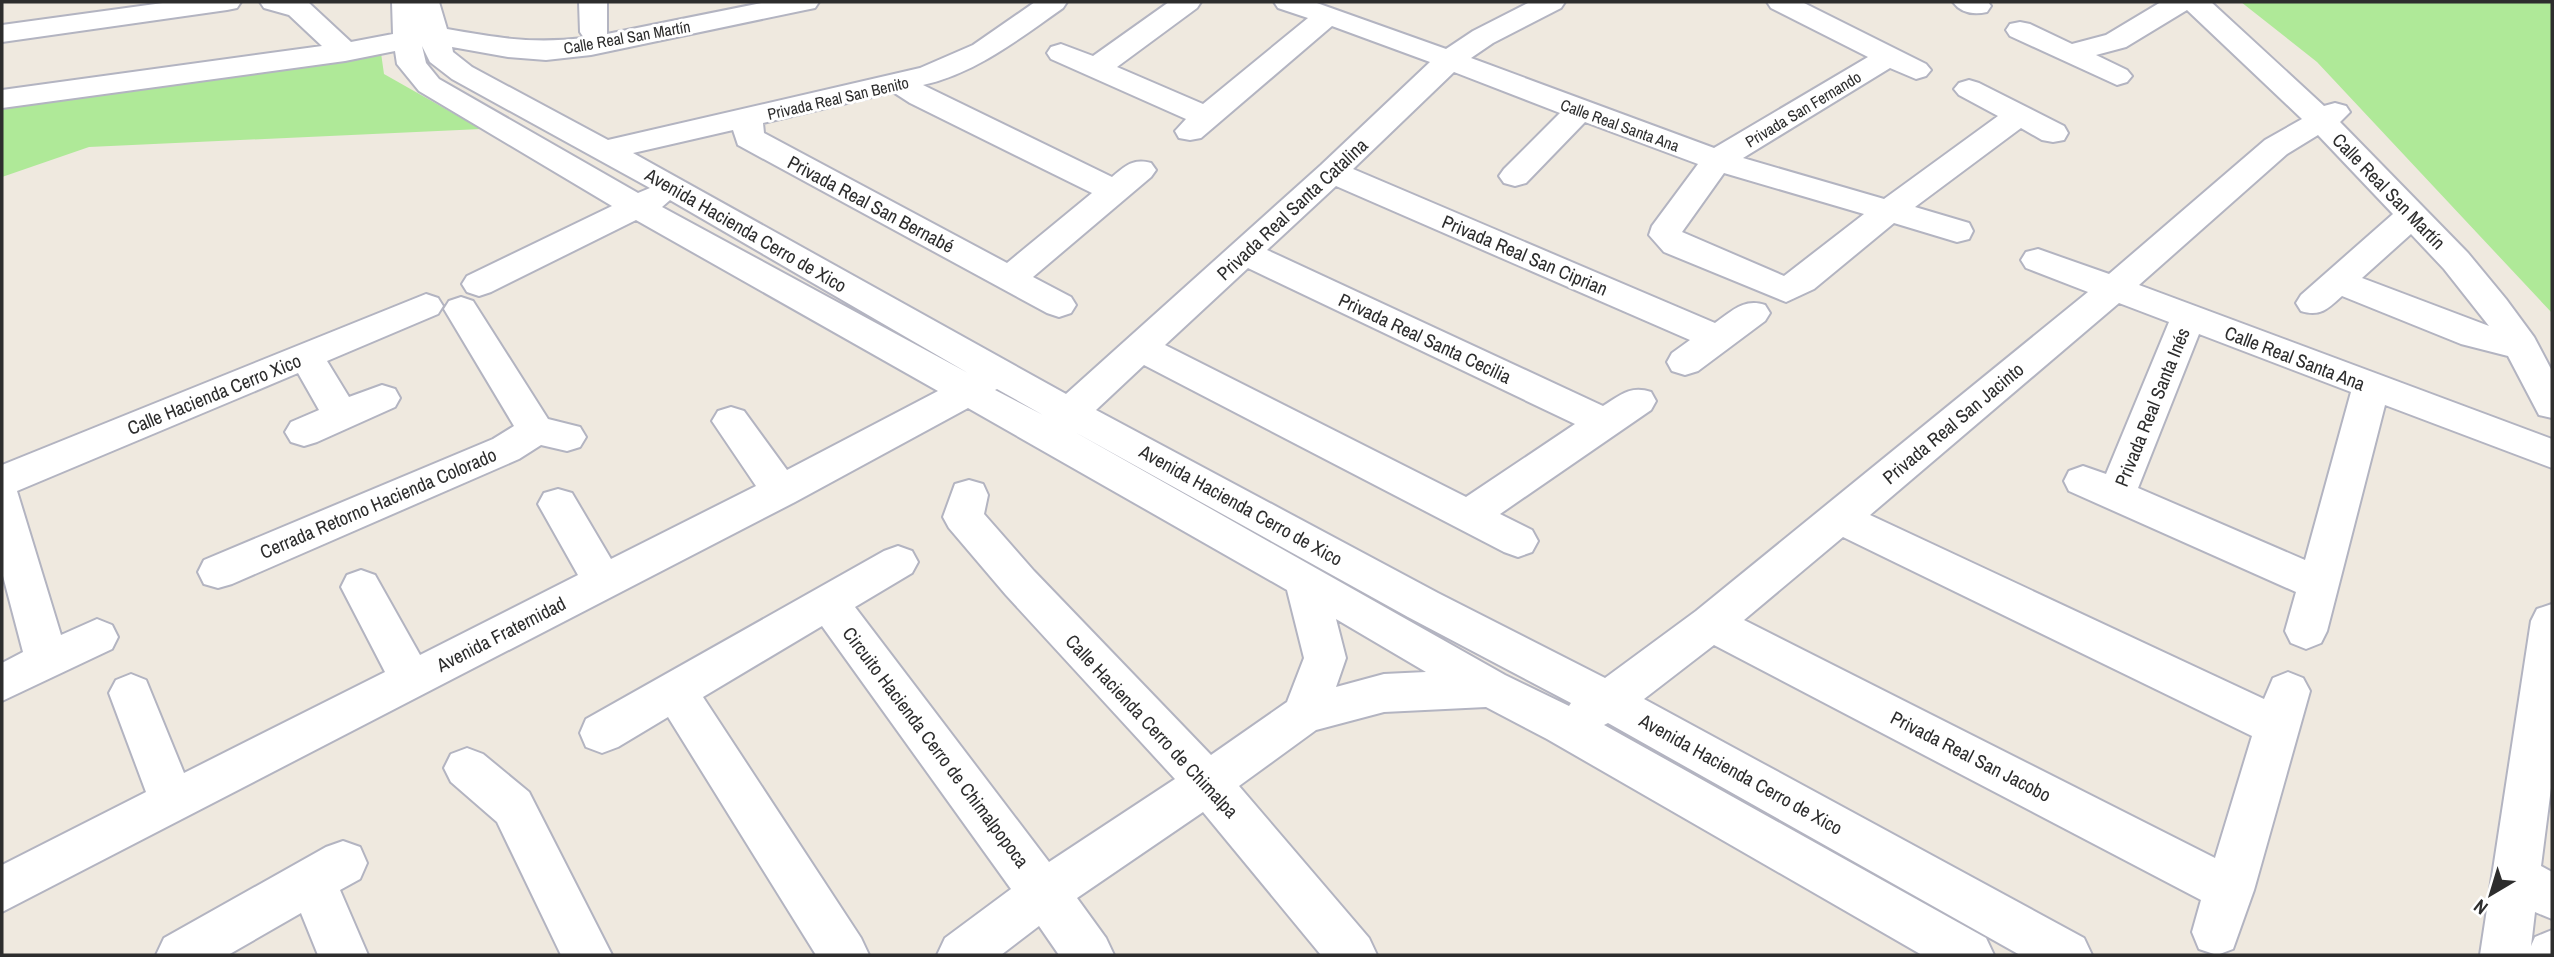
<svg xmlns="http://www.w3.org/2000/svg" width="2554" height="957" font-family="'Archivo Narrow',sans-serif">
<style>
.green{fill:#afe998}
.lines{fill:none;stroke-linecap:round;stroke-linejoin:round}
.minor-casing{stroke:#b3b4c1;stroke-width:4}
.minor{fill:#fff;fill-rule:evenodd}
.labels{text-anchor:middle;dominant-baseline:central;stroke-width:6;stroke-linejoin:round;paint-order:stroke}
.far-street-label{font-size:16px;fill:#2d2d2d;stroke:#fff}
.street-label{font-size:19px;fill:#2d2d2d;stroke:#fff}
</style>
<rect width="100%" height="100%" fill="#efe9df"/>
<path class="green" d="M2241 2H2552V313L2317 62Z
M381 53 384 74 481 129 89 147 2 177V102Z"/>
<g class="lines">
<defs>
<path id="minor" d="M170 2H241L237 8 227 10 2 42V25Z
M260 2 309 3 351 42 393 34 392 2H439L447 29C498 38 532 44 584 38L580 32 579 2H607V34L766 2H819L815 8 805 10 591 55 546 60 508 57 452 47 453 52 472 67 608 140 920 68 973 45 1035 2H1067L1063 8C1019 39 976 73 923 85L1112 177C1125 166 1133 158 1151 163L1156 170 1151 177 1033 277 1071 297 1076 305 1071 313 1059 317 1047 313 738 145 733 130 633 153 1066 394 1321 165 1430 62 1332 26 1201 138 1190 140 1179 138 1175 131 1186 119 1051 59 1047 53 1051 47 1061 44 1093 56 1169 2H1201L1197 8 1117 67 1203 104 1308 18 1278 8 1274 2H1314L1446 49 1473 31 1530 2H1565L1561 8 1493 43 1471 58 1714 148 1868 57 1771 8 1767 2H1802L1926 64 1931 70 1926 76 1916 79 1890 68 1743 158 1884 199 1998 116 1959 95 1954 89 1959 83 1969 80 1979 83 2064 126 2068 133 2064 140 2053 142 2042 140 2021 128 1915 207 1969 223 1973 231 1969 239 1957 242 1894 223 1814 289 1786 302 1664 252 1649 235 1652 226 1698 164 1585 122 1526 183 1515 186 1504 183 1499 176 1504 169 1560 113 1454 72 1353 169 1715 323C1732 311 1744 298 1765 305L1770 313 1765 321 1698 371 1685 375 1672 371 1667 362 1672 353 1690 340 1336 186 1267 250 1603 406C1620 395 1631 385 1651 392L1656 401 1651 410 1500 514 1532 530 1538 541 1532 552 1518 557 1504 552 1144 365 1096 410 1438 593 1605 678 1696 611 2088 292 2026 268 2021 260 2026 252 2038 249 2109 274 2265 140 2302 119 2187 10 2126 47 2096 55 2127 70 2132 76 2127 82 2117 85 2010 36 2006 30 2010 24 2020 22 2030 24 2072 44 2106 35 2161 2H2211L2324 106 2335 103 2346 106 2350 112 2340 122 2468 253 2506 299 2534 337 2552 371V418L2539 415 2508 356 2461 344 2342 296C2328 309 2320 317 2301 311L2296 303 2301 295 2393 214 2318 135 2287 154 2139 285 2552 439V468L2385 405 2327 631 2321 643 2306 649 2291 643 2285 631 2296 592 2069 491 2064 481 2069 471 2083 466 2106 474 2169 322 2119 303 1870 515 2264 699 2273 678 2288 672 2303 678 2310 691 2254 890 2233 949 2217 955 2199 949 2192 932 2201 900 1714 645 1644 699 2084 938 2092 955H2020L1608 723 1604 725 1986 938 1994 955H1922L1547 739 1486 707 1384 712 1316 730 1239 786 1369 938 1377 955H1321L1203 812 1077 898 1106 938 1114 955H1059L1039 926 1001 955H937L945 938 1011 889 822 626 703 697 861 938 869 955H816L668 717 618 747 602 753 586 747 580 733 586 719 884 551 898 546 912 551 918 562 912 573 855 607 1049 862 1175 779 1006 595 949 528 943 517 955 484 969 480 983 484 988 495 984 514 1034 571 1211 755 1287 702 1304 658 1287 590 968 408 795 502 2 912V865L146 792 109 693 116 680 131 674 146 680 184 773 385 672 341 587 347 575 361 570 375 575 420 655 578 575 538 504 544 493 558 489 572 493 611 559 756 486 712 421 718 411 731 407 744 411 787 470 938 391 636 220 491 292 479 296 467 292 462 284 467 276 612 206 419 91 397 64 395 51 345 61 2 108V90L322 46 289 15 264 8ZM422 46 430 62 452 79 650 188 638 193 439 79 426 63ZM893 92 910 103 1092 193 1007 263 764 133 763 123ZM1724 173 1864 214 1784 276 1682 232ZM670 200 968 373 662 207ZM2411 234 2444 269 2489 326 2362 278ZM1248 268 1575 424 1466 497 1165 345ZM2199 334 2351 392 2305 560 2138 488ZM997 389 1043 415 995 390ZM1073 431 1408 617 1571 703 1569 706 1505 675ZM1843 537 2252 736 2215 858 1744 620ZM1336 619 1426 672 1384 674 1336 687 1346 658Z
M1953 2H1988L1991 6 1987 12C1974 15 1961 13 1953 2Z
M426 294 438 298 443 306 438 314 327 361 349 397 382 385 395 389 400 398 395 407 317 442 304 446 291 442 285 432 291 422 319 410 298 373 17 491 61 635 97 619 112 625 118 637 112 649 2 701V663L23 652 2 572V465Z
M461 297 473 301 548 419 580 427 586 437 580 447 567 451 541 445 519 459 232 584 218 588 204 584 198 572 204 560 493 439 514 426 444 309 449 301Z
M2552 604V780L2541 866 2552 872V919L2535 912 2531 946 2535 937 2552 930V955H2480L2531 621 2537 609Z
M467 748 483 754 529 792 612 955H561L497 822 451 782 444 768 451 754Z
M343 841 360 847 367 863 360 879 340 890 368 955H318L301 913 228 955H156L164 938 326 847Z"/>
</defs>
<use href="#minor" class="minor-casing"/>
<use href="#minor" class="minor"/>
</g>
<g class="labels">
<g class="far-street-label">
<text transform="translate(627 37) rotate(-10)">Calle Real San Martín</text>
<text transform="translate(838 98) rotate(-13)">Privada Real San Benito</text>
<text transform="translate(1803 109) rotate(-31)">Privada San Fernando</text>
<text transform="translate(1620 125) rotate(20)">Calle Real Santa Ana</text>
</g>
<g class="street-label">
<text transform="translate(2389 191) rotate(46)">Calle Real San Martín</text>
<text transform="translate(871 204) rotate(28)">Privada Real San Bernabé</text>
<text transform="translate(1292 209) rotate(-43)">Privada Real Santa Catalina</text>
<text transform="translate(746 230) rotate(30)">Avenida Hacienda Cerro de Xico</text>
<text transform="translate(1525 255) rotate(23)">Privada Real San Ciprian</text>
<text transform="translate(1425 338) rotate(25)">Privada Real Santa Cecilia</text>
<text transform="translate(2295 358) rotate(21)">Calle Real Santa Ana</text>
<text transform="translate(214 394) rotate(-22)">Calle Hacienda Cerro Xico</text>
<text transform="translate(2152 407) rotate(-68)">Privada Real Santa Inés</text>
<text transform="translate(1953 423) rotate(-40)">Privada Real San Jacinto</text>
<text transform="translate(378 503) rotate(-23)">Cerrada Retorno Hacienda Colorado</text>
<text transform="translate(1241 505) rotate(29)">Avenida Hacienda Cerro de Xico</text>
<text transform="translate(501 634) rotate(-27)">Avenida Fraternidad</text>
<text transform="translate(1152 726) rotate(47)">Calle Hacienda Cerro de Chimalpa</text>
<text transform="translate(936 747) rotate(53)">Circuito Hacienda Cerro de Chimalpopoca</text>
<text transform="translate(1971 756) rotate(27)">Privada Real San Jacobo</text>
<text transform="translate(1741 774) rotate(29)">Avenida Hacienda Cerro de Xico</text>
</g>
</g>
<rect width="2554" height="957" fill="none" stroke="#2d2d2d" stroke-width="7"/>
<g transform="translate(2491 894) rotate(218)" stroke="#ffffff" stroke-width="5" paint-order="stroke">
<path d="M0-5L12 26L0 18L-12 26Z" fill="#2d2d2d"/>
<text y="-10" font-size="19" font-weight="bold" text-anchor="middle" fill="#2d2d2d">N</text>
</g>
</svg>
